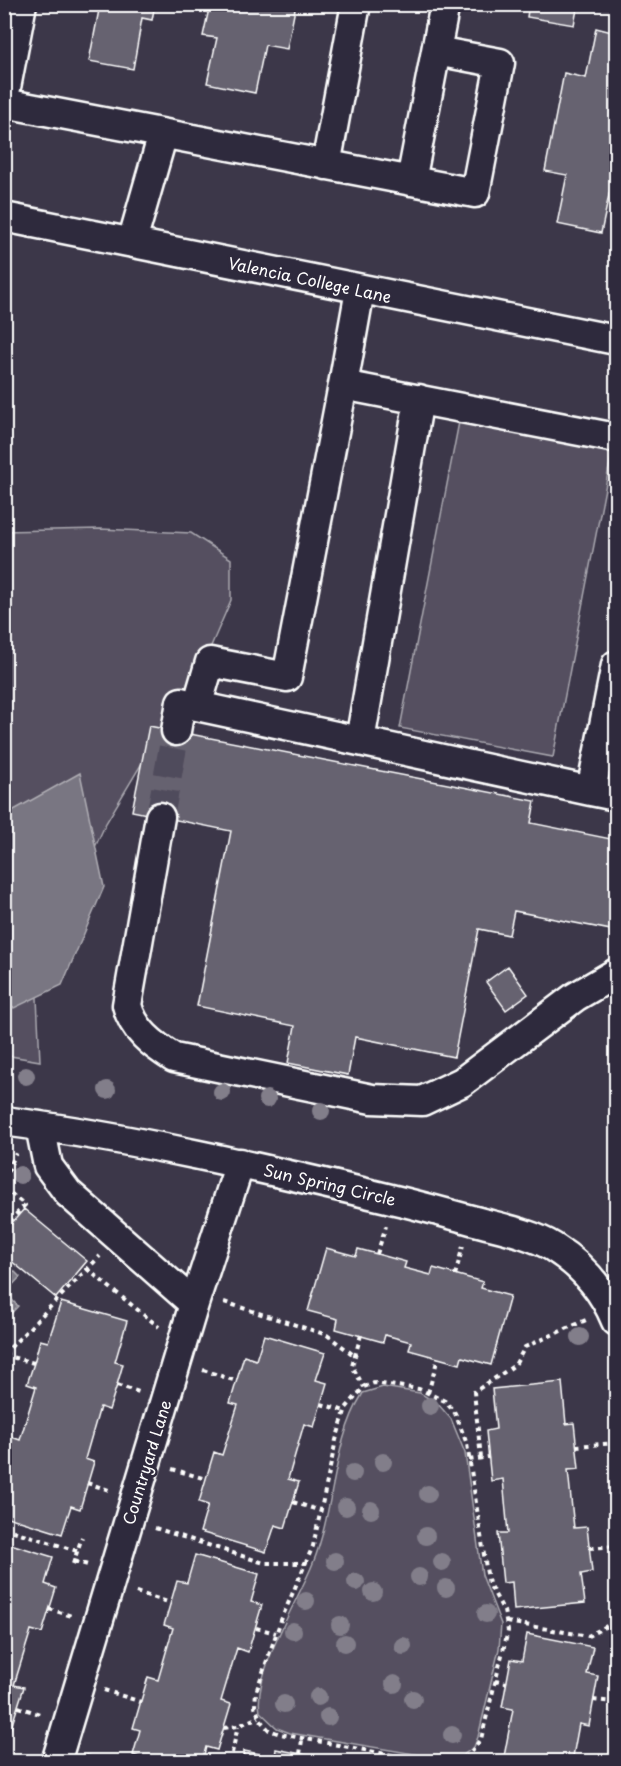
<svg xmlns="http://www.w3.org/2000/svg" width="621" height="1766" font-family="'Playpen Sans',sans-serif">
<style>
.green{fill:#555060;stroke:#aaa8b0;stroke-width:1.5}
.water{fill:#797682;stroke:#afadb4;stroke-width:1.5}
.building{fill:#666270;stroke:#fff;stroke-width:1.5}
.lines{fill:none;stroke-linecap:round;stroke-linejoin:round}
.minor-tunnel{stroke:#504b5b;stroke-width:28;stroke-dasharray:28 14;stroke-linecap:butt}
.minor-casing{stroke:#fff;stroke-width:33}
.path{stroke:#fff;stroke-width:4;stroke-dasharray:4.5 4.5;stroke-linecap:butt}
.minor{stroke:#2f2a3d;stroke-width:28}
.tree{fill:#827e8a}
.labels{text-anchor:middle;dominant-baseline:central;stroke-width:5;stroke-linejoin:round;paint-order:stroke}
.street-label{font-size:16px;fill:#fff;stroke:#2f2a3d}
</style>
<rect width="100%" height="100%" fill="#3c3749"/>
<filter id="ink" filterUnits="userSpaceOnUse"><feTurbulence type="fractalNoise" baseFrequency=".0167" numOctaves="2"/><feDisplacementMap in="SourceGraphic" scale="12" xChannelSelector="R" yChannelSelector="G"/><feConvolveMatrix kernelMatrix="1 2 1 2 8 2 1 2 1" color-interpolation-filters="sRGB"/></filter>
<g filter="url(#ink)">
<path class="green" d="M459 422 612 452 553 757 400 728Z
M100 529 191 533 231 559V600L208 653 106 823 36 977 40 1061 5 1055 4 531Z
M383 1387 420 1393 438 1404 451 1419 465 1453 482 1575 501 1624 499 1649 478 1737 474 1747 455 1761 290 1733 277 1728 260 1712C253 1671 298 1601 313 1563 335 1509 332 1443 363 1393Z"/>
<path class="water" d="M80 773 104 887 62 985 14 1008 5 1006V815Z
M6 1263 20 1277 5 1293 18 1306 5 1320 4 1264Z"/>
<path class="building" d="M75 4H155L152 20 142 18 133 69 89 61 99 10Z
M210 4H296L287 49 265 45 255 93 207 83 217 38 203 36Z
M529 4H578L574 25 527 17Z
M596 28 616 33V182L612 181 601 233 557 224 567 175 545 171 564 73 586 78Z
M149 726 535 801 531 823 616 840V931L514 911 509 935 479 929 454 1057 355 1037 348 1075 288 1063 295 1026 197 1006 231 831 132 811Z
M508 966 528 994 506 1010 486 982Z
M24 1209 87 1261 56 1298 4 1255V1232Z
M326 1248 356 1256 358 1249 377 1254 406 1262 404 1268 431 1275 433 1268 483 1282 481 1288 510 1296 491 1365 462 1357 460 1364 409 1350 411 1342 385 1335 383 1342 336 1329 338 1319 308 1311Z
M61 1302 127 1321 115 1362 123 1364 117 1385 109 1410 100 1407 85 1459 94 1462 80 1509 71 1506 62 1534 4 1516V1449L9 1436 20 1440 36 1387 27 1384 34 1363 40 1340 48 1342Z
M264 1335 325 1353 316 1380 327 1383 314 1427 304 1424 288 1479 299 1482 285 1528 275 1525 266 1552 200 1532 208 1505 199 1502 214 1452 222 1455 238 1405 230 1403 244 1356 256 1360Z
M562 1382 566 1424 574 1423 579 1469 568 1470 574 1528 587 1527 592 1572 581 1574 585 1603 514 1610 512 1582 503 1583 498 1533H508L503 1479 491 1481 486 1431 496 1429 492 1389Z
M4 1542 53 1557 45 1584 56 1588 42 1633 31 1630 14 1685 24 1687 9 1734 4 1733Z
M195 1555 259 1574 251 1602 262 1605 248 1652 237 1648 221 1701 231 1704 217 1750 206 1747 202 1762H155L133 1755 140 1730 133 1728 148 1677 158 1680 173 1628 164 1625 177 1581 187 1583Z
M527 1634 593 1647 587 1674 598 1676 589 1726 579 1724 572 1762H503L513 1709 502 1707 511 1659 522 1661Z
M276 1749 327 1759 326 1762H242L244 1751 275 1757Z"/>
<g class="lines">
<path class="minor-tunnel" d="M160 817 176 731"/>
<defs>
<path id="minor" d="M4 98 22 4
M4 103 475 193 500 63 436 51
M326 165 356 4
M411 181 445 4
M4 217 616 340
M132 242 163 134
M360 290 343 385 616 438
M343 385 287 677 210 662 197 706 591 791
M616 665 591 791 616 796
M176 731 181 702 197 706
M360 741 419 399
M160 817 127 1005C133 1030 153 1045 174 1058L372 1099 422 1101 462 1082 575 997 616 973
M4 1121C134 1138 261 1168 387 1198 417 1205 446 1213 475 1221 501 1228 530 1233 553 1247 582 1265 603 1289 616 1321
M40 1126 48 1166 68 1193 194 1304
M56 1762 194 1304 240 1163"/>
</defs>
<use href="#minor" class="minor-casing"/>
<path class="path" d="M4 1180 16 1153
M4 1188 25 1205 4 1227
M377 1254 386 1226
M87 1269 159 1327
M455 1275 463 1246
M224 1302 327 1335 355 1356
M361 1335 352 1366 364 1387
M4 1354 100 1256
M4 1355 34 1363
M203 1370 236 1381
M117 1385 139 1392
M428 1393 438 1358
M321 1404 345 1411
M576 1446 616 1443
M481 1458 474 1392 515 1365 525 1347 586 1320
M469 1460 489 1457
M172 1469 206 1479
M87 1483 109 1490
M293 1502 321 1511
M4 1528 77 1551
M155 1528 264 1563H307
M590 1548 616 1546
M74 1561 88 1565
M73 1564 82 1537
M136 1592 171 1603
M49 1609 72 1616
M507 1622 588 1636 616 1621
M256 1628 276 1633
M495 1681 507 1683
M104 1690 141 1702
M593 1700 616 1702
M18 1707 43 1715
M224 1728 238 1726 259 1717
M300 1754 302 1740
M86 1756 103 1762
M230 1762 238 1726
M428 1762 280 1734 269 1730 260 1720 255 1706 256 1692 281 1620 313 1546 336 1440 346 1408 364 1387 374 1383 419 1389 445 1401 455 1413 467 1444 486 1568 489 1584 504 1611 508 1631 481 1739 463 1762"/>
<use href="#minor" class="minor"/>
</g>
<g class="tree">
<circle cx="26" cy="1076" r="9"/>
<circle cx="107" cy="1090" r="9"/>
<circle cx="222" cy="1092" r="9"/>
<circle cx="267" cy="1099" r="9"/>
<circle cx="321" cy="1111" r="9"/>
<circle cx="20" cy="1175" r="9"/>
<circle cx="580" cy="1337" r="9"/>
<circle cx="430" cy="1406" r="9"/>
<circle cx="383" cy="1462" r="9"/>
<circle cx="353" cy="1473" r="9"/>
<circle cx="428" cy="1494" r="9"/>
<circle cx="346" cy="1507" r="9"/>
<circle cx="371" cy="1510" r="9"/>
<circle cx="426" cy="1536" r="9"/>
<circle cx="335" cy="1561" r="9"/>
<circle cx="442" cy="1562" r="9"/>
<circle cx="419" cy="1577" r="9"/>
<circle cx="356" cy="1582" r="9"/>
<circle cx="446" cy="1588" r="9"/>
<circle cx="373" cy="1592" r="9"/>
<circle cx="306" cy="1601" r="9"/>
<circle cx="486" cy="1614" r="9"/>
<circle cx="340" cy="1625" r="9"/>
<circle cx="293" cy="1631" r="9"/>
<circle cx="345" cy="1643" r="9"/>
<circle cx="403" cy="1646" r="9"/>
<circle cx="394" cy="1684" r="9"/>
<circle cx="318" cy="1697" r="9"/>
<circle cx="413" cy="1699" r="9"/>
<circle cx="284" cy="1704" r="9"/>
<circle cx="328" cy="1717" r="9"/>
<circle cx="452" cy="1735" r="9"/>
</g>
</g>
<g class="labels">
<g class="street-label">
<text transform="translate(310 279) rotate(12)">Valencia College Lane</text>
<text transform="translate(330 1184) rotate(13)">Sun Spring Circle</text>
<text transform="translate(146 1462) rotate(-73)">Countryard Lane</text>
</g>
</g>
<rect width="621" height="1766" fill="none" stroke="#2f2a3d" stroke-width="24"/>
<rect x="12" y="12" width="597" height="1742" fill="none" stroke="#fff" stroke-width="2" filter="url(#ink)"/>
</svg>
